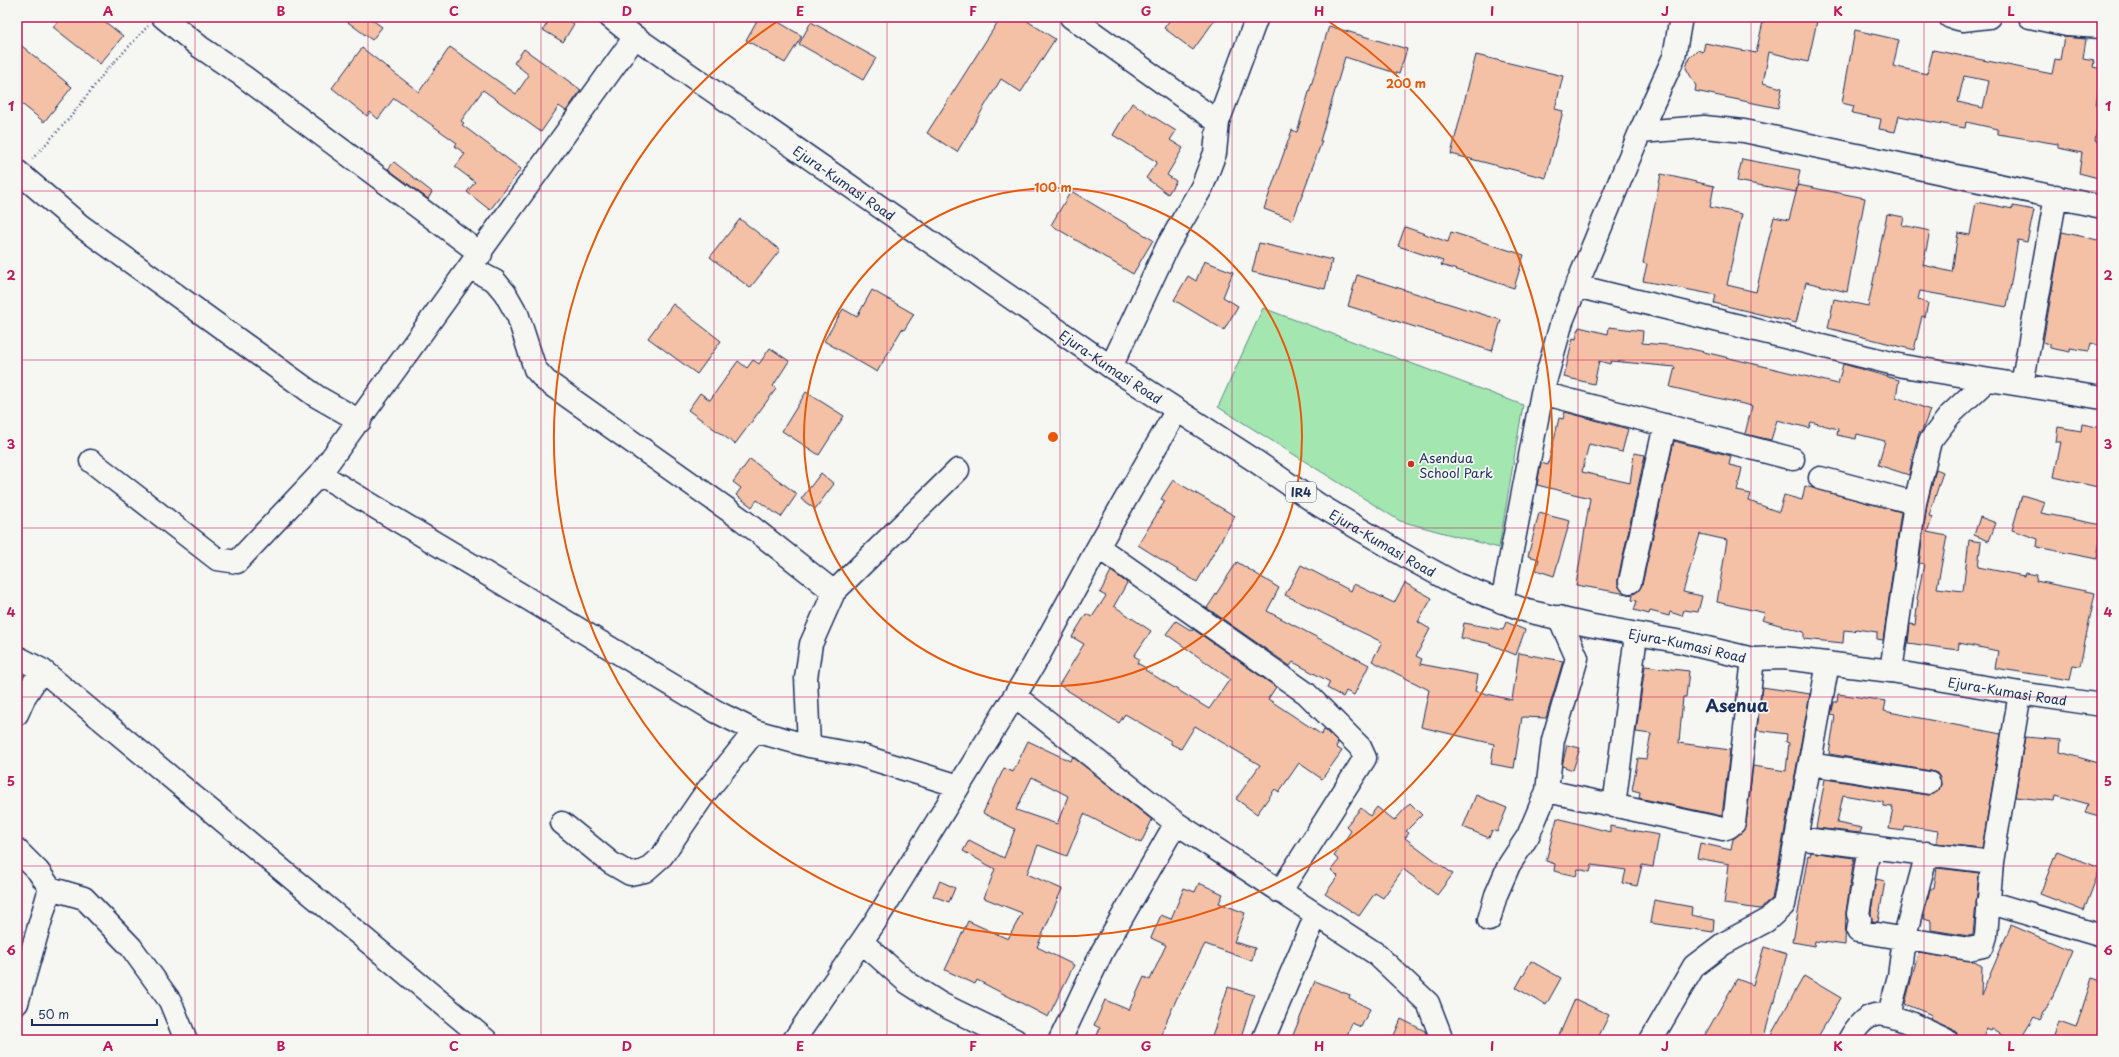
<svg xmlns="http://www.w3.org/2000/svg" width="2119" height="1057" font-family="'Playpen Sans',sans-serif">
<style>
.green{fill:#a3e6b0;stroke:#5f8a87}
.building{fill:#f4c1a6;stroke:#1b2f5e;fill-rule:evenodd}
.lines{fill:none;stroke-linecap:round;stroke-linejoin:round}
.minor-casing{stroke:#1b2f5e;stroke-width:25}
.major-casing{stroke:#1b2f5e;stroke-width:25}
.path{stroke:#1b2f5e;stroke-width:2.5;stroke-dasharray:1 3;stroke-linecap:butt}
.minor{stroke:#f6f6f2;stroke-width:22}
.major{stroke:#f6f6f2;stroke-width:22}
.grid{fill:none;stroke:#c2185b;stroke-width:1;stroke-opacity:0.55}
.ring{fill:none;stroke:#e8590c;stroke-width:2}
.poi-dot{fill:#c8321e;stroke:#f6f6f2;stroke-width:1.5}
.labels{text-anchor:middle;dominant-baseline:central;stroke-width:3.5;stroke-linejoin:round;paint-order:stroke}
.shield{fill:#f6f6f2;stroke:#5d6b8a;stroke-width:1}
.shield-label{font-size:12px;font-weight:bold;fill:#1b2f5e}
.street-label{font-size:13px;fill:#1b2f5e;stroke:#f6f6f2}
.poi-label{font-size:13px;fill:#1b2f5e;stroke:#f6f6f2;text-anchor:start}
.district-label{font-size:17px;font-weight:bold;fill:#1b2f5e;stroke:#f6f6f2}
.centre{fill:#e8590c;stroke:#f6f6f2;stroke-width:2}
.ring-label{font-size:12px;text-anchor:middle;font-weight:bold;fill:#e8590c;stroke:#f6f6f2;stroke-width:3.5;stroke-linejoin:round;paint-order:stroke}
.neatline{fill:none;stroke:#c2185b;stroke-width:1.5}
.grid-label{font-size:13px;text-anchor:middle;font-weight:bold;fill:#c2185b}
</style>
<rect width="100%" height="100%" fill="#f6f6f2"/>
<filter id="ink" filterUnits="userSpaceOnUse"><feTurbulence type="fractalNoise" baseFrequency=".025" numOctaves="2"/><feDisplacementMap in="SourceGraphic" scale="8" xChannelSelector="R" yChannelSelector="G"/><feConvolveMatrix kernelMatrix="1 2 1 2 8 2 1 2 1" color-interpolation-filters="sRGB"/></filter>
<g filter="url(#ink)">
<path class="green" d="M1263 308 1523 405 1499 548 1400 521 1218 407Z"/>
<path class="building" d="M61 17H99L123 36 100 64 53 27Z
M341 17H368L382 27 372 40Z
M551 17H563L574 24 563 42 543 30Z
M759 17H770L802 36 785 63 746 40Z
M1001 17H1021L1055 39 1021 92 1001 79 957 152 927 133Z
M1172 17H1217L1193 50 1164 28Z
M1764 17H1798L1817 21 1808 62 1769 52 1763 83 1782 88 1778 108 1695 91 1696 86 1686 68 1689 58 1697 50 1703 52 1705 43 1756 53Z
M811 22 876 58 863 80 799 44Z
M1329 26 1407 49 1399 74 1345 57 1320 141H1322L1293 220 1264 209 1292 130 1297 132Z
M1855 30 1899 40 1893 66 1927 74 1933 50 2052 74 2055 59 2060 60 2064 37 2086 39 2083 59 2094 61 2093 67 2102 69 2096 106 2101 107 2095 141 2102 143V179L2079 173 2082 153 2058 148V144L1998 134V129L1966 122 1965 128 1899 116 1895 132 1879 129 1881 119 1852 113 1854 106 1842 103ZM1964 76 1989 81 1983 108 1958 102Z
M17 42 72 87 44 122 17 100Z
M450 47 516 94 529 75 514 63 524 49 581 90 566 111 559 106 541 132 483 90 461 121 464 123 462 125 521 169 490 210 467 192 475 182 455 167 465 154 455 146 457 143 394 98 378 119 370 112 367 116 332 88 362 48 419 92Z
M1476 55 1563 76 1555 109 1563 111 1546 178 1451 154Z
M1132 103 1176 131 1170 140 1183 148 1167 175 1176 181 1168 194 1146 178 1157 162 1113 135Z
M1742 159 1800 170 1796 192 1737 181Z
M394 162 432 192 428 199 388 169Z
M1661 174 1714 186 1710 207 1742 214 1727 285 1756 292 1774 217 1789 220 1798 185 1865 198 1847 292 1806 282 1796 323 1714 303 1716 295 1643 281 1647 264 1643 263Z
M1071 191 1153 240 1133 274 1051 225Z
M1976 202 2013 209V206L2034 210 2027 242 2018 240 2007 307 1920 291 1918 299 1928 303 1925 317 1922 316 1914 350 1828 328 1834 299 1868 306 1887 214 1904 217 1902 225 1930 231 1923 265 1952 272 1958 233 1970 235Z
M740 219 780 250 750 288 710 257Z
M1405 227 1448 242 1451 232 1524 255 1514 288 1441 265 1443 261 1398 246Z
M2062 232 2102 241V346L2091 343 2089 351 2070 348V352L2050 348V344L2043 342Z
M1259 243 1332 260 1325 289 1252 272Z
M1204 261 1233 272 1223 297 1238 306 1224 330 1174 300 1188 276 1196 281Z
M1357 275 1501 320 1492 351 1348 306Z
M872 290 914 314 904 330 902 329 877 372 824 341 843 309 857 317Z
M673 304 721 341 697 374 648 338Z
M1579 327 1608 334 1609 327 1643 331 1642 343 1679 346 1838 384 1843 364 1899 380 1896 397 1930 410 1922 431 1919 433 1911 460H1912L1909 475 1878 465 1885 441 1857 434 1856 439 1837 435 1838 429 1811 422 1809 428 1777 420 1771 440 1745 434 1752 406 1670 387 1675 367 1611 361 1610 364 1599 361 1594 384 1564 377 1573 338 1576 339Z
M770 348 789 361 773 386 776 389 735 444 688 410 700 393 710 400 738 361 747 368 753 360 759 364Z
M806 392 844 416 819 455 782 431Z
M1565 412 1628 429 1622 452 1589 444 1582 472 1630 483 1634 453 1645 455 1618 579V586L1627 594H1634L1639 590 1642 585 1674 441 1731 456 1729 465 1742 468 1737 491 1751 494 1749 501 1779 512 1784 495 1802 500 1805 486 1901 512 1883 640 1877 639V632L1856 629 1854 631 1844 630 1843 643 1804 639V632L1762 620 1765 613 1717 602 1727 540 1700 534 1683 592 1702 596 1698 612 1684 610 1682 616 1670 612 1669 616 1650 611 1649 614 1634 610 1637 601 1632 600 1633 595 1576 585 1590 498 1537 485 1541 463 1548 465 1559 418 1563 419Z
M2082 424 2102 428V488L2054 477 2061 442H2056L2058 427 2081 431Z
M750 459 797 494 781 517 757 500 752 507 736 495 741 488 733 482Z
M1936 469 1943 472 1929 516 1933 517 1927 532 1947 536 1937 588 1963 591 1969 540 1981 542 1978 567 2024 576 2025 573 2037 575 2036 581 2095 593 2080 666 2073 665 2070 680 1995 668 1998 651 1959 643 1958 650 1908 643 1910 624 1915 625 1918 600 1917 599 1924 564 1919 563 1927 505Z
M821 473 834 484 815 509 801 499Z
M1173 480 1235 516 1197 582 1138 545 1165 501 1161 499Z
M2022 495 2045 502 2041 513 2102 525 2097 559 2037 547 2038 539 2012 530Z
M1539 513 1570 521 1554 576 1536 570 1539 559 1528 556Z
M1980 517 1996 523 1989 541 1974 535Z
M1237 562 1279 588 1267 611 1369 665 1354 695 1346 691 1343 697 1327 688 1330 682 1293 662 1290 666 1207 608Z
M1301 565 1351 591 1354 584 1394 603 1405 583 1432 598 1418 622 1430 629 1416 656 1422 659 1420 664 1478 675 1475 691 1512 700 1519 653 1563 661 1546 718 1522 717 1514 768 1491 764 1494 744 1421 727 1429 690 1372 661 1382 642 1285 595Z
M1111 571 1127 583 1114 606 1151 631 1134 656 1139 659 1137 663 1146 668 1145 670 1209 709 1230 679 1166 634 1176 621 1192 631 1193 629 1276 687 1268 699 1322 735 1324 729 1338 743 1336 747 1342 751 1322 779 1299 763 1279 792 1275 789 1257 814 1236 799 1260 765 1195 726 1181 749 1171 744V741L1125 714 1119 723 1059 685 1084 644 1072 637 1086 614 1092 617 1106 596 1100 593Z
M1506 622 1525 630 1516 655 1487 643 1461 638 1464 623 1503 630Z
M1645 666 1689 671 1686 697H1683L1679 743 1730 750 1722 816 1639 798 1640 792 1632 790 1638 758 1646 759 1651 734 1636 732Z
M1762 687 1810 694 1772 899 1760 909 1724 904 1729 864 1697 858 1700 843 1731 850 1733 839 1742 832 1746 824 1753 766 1786 771 1789 743 1786 742 1787 734 1757 730Z
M1838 694 1886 701 1884 711 2001 734 1982 848 1936 843 1938 831 1905 826 1904 831 1889 829 1893 807 1883 806V802L1843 795 1837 823 1862 828 1860 833 1816 828 1825 779 1927 795 1934 794 1941 785 1940 778 1937 773 1931 771 1829 754 1835 716 1831 715 1834 702H1837Z
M2025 737 2061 740 2060 752 2102 764V808L2099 817 2085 813 2088 804 2056 795 2055 801 2015 797Z
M1028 741 1070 761 1073 757 1152 820 1141 843 1084 814 1067 856 1038 845 1027 874 1062 889 1037 947 1074 965 1048 1017 977 980 975 984 945 970 968 921 1008 939 1022 913 984 898 995 869 963 851 969 840 1004 858 1015 829 983 813 1004 768 1013 772ZM1032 777 1068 796 1057 824 1016 810Z
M1567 745 1580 748 1573 770 1562 766Z
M1476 795 1507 808 1497 832 1492 830 1489 838 1463 827Z
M1410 803 1422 815 1406 831 1409 833 1405 838 1453 874 1437 895 1403 869 1383 898 1375 893 1359 916 1325 894 1338 876 1331 870 1339 860 1334 856 1351 831 1346 826 1361 808 1370 816 1377 807 1394 821Z
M1557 818 1610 832V826L1659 835 1653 867 1642 865 1637 886 1623 883 1626 870 1592 865 1590 872 1578 869 1576 876 1554 871 1555 864 1546 861Z
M2057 851 2100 868 2084 911 2040 894Z
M1811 852 1854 858 1846 912 1845 945 1815 941 1814 946 1793 942 1808 855 1810 856Z
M1937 868 1979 873 1973 935 1969 936 1931 930V921L1923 919 1930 889H1934Z
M1876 879 1885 881 1878 922 1872 921 1871 913Z
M940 881 955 888 949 902 933 896Z
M1199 883 1223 894 1219 903 1245 913 1234 942 1255 948 1252 961 1205 944 1176 1000 1164 1027 1161 1040H1095L1100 1028 1094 1025 1105 1000 1129 1010 1144 977 1150 980 1166 945 1151 938 1161 915 1171 919 1184 888 1195 892Z
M1654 900 1692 907 1691 915 1714 920 1713 932 1650 923Z
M2011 925 2072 951 2056 991 2040 1020 2034 1017 2020 1040H2010L1992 1029 1991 1031 1986 1029 1982 1040H1958L1957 1033 1952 1029 1930 1019 1932 1015 1905 1004 1918 953 1972 961 1982 966 1981 996Z
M1764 947 1787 954 1763 1040H1702L1737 979 1753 985Z
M1531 961 1561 978 1546 1005 1516 988Z
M1804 976 1841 998 1816 1040H1768Z
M2092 978 2102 981V1040H2053L2059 1022 2076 1028Z
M1315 981 1350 995 1349 998 1370 1009 1361 1027 1352 1023 1345 1040H1291Z
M1228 987 1254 995 1240 1040H1211Z
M1575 999 1609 1015 1597 1040H1557Z
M1401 1019 1425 1031 1428 1040H1392Z"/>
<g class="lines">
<defs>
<path id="minor" d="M163 17 200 47 243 76 481 254
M1071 17 1218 122
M1950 17 1963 20 1989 17
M2030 17 2067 25 2102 27
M1640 132 1704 127 1744 131 2102 207
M17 171 81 226 316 396 360 421
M1576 286 1903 366 2102 398
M1111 367 1168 245 1202 187 1215 153 1218 122 1257 17
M2022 385 2056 196
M1542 393 1793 459
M91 461 217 559 237 562 320 474 635 37
M320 474 717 712 755 731 809 746 806 678 811 644 834 592 744 521 546 381 535 369 518 316 505 293 495 281 470 268
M1820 478 1915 503
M1098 547 1306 693 1360 747 1365 758 1280 892
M1630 582 1665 425
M834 592 958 470
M1502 602 1542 393 1562 321 1640 132 1674 57 1681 17
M17 657 42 670 486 1040
M1891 671 1915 503 1930 441 1950 415 1987 380
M1015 696 1176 823 1375 953 1428 1003 1440 1034V1040
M17 714 25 696 42 670
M809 746 859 755 959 786
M1810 764 1929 783
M1547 791 1723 829 1729 827 1734 823 1753 659
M1614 806 1636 635
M562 823 611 863 630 874 645 871 662 856 706 792 755 731
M1796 838 1992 862
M1869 847 1858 914 1860 919 1858 931 1969 949 1983 946 1986 936 1992 862 2020 693
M17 850 38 871 50 888 17 1003
M50 888 84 898 131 947 170 1001 186 1040
M1988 902 2102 936
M1489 920 1496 895 1509 865 1528 836 1547 791 1553 740 1577 658 1559 617
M862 942 908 983 941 1004 1015 1040
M1889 1014 1899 976 1904 939 1927 853
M794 1040 875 922 1033 666 1098 547 1177 410
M1060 1040 1102 952 1176 823
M1263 1040 1316 915
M1651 1040 1694 966 1723 944 1766 921 1784 905 1828 663
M1849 1040C1867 1009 1879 1010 1910 1023 1922 1029 1934 1034 1946 1040"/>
<g id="major">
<path id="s1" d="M610 17 635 37 1111 367 1254 460 1319 505 1407 557 1456 584 1527 611 1588 625 1682 642 1753 659 1784 658 1891 671 2020 693 2102 705"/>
</g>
</defs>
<use href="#minor" class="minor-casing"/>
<use href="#major" class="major-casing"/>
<path class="path" d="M32 159 69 119 105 72 148 26"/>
<use href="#minor" class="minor"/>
<use href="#major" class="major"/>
</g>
</g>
<path class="grid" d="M195 17V1040M368 17V1040M541 17V1040M714 17V1040M887 17V1040M1060 17V1040M1232 17V1040M1405 17V1040M1578 17V1040M1751 17V1040M1924 17V1040M17 191H2102M17 360H2102M17 528H2102M17 697H2102M17 866H2102"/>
<g class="ring">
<circle cx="1053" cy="437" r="249"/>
<path d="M1325 19A499 499 0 1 1 781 19"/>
</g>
<circle class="poi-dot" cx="1411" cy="464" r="4"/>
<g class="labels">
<rect class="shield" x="1286" y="482" width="30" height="20" rx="3"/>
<g class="shield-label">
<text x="1301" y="492">IR4</text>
</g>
<g class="street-label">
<text stroke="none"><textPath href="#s1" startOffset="287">Ejura-Kumasi Road</textPath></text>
<text stroke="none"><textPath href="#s1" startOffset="611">Ejura-Kumasi Road</textPath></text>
<text stroke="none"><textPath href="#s1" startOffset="935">Ejura-Kumasi Road</textPath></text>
<text stroke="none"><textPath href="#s1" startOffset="1259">Ejura-Kumasi Road</textPath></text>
<text stroke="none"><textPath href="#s1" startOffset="1583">Ejura-Kumasi Road</textPath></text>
</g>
<g class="poi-label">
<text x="1419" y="457">Asendua<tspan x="1419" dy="15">School Park</tspan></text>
</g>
<g class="district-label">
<text x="1737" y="705">Asenua</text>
</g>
</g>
<circle cx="1053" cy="437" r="6" class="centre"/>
<g class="ring-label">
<text x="1406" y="88">200 m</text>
<text x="1053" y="192">100 m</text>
</g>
<rect width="2119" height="1057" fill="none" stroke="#f6f6f2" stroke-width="44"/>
<path d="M32 1019v6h125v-6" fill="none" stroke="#1b2f5e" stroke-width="2"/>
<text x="38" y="1019" font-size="12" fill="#1b2f5e" stroke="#f6f6f2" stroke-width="3" paint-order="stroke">50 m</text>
<rect x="22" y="22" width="2075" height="1013" class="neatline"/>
<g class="grid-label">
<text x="108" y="16">A</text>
<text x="281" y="16">B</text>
<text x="454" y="16">C</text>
<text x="627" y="16">D</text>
<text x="800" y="16">E</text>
<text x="973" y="16">F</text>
<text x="1146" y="16">G</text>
<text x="1319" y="16">H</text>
<text x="1492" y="16">I</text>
<text x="1665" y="16">J</text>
<text x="1838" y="16">K</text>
<text x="2011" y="16">L</text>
<text x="11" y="111">1</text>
<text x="2108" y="111">1</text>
<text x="11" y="280">2</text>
<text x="2108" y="280">2</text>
<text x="11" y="449">3</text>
<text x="2108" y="449">3</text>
<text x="11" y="617">4</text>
<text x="2108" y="617">4</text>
<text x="11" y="786">5</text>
<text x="2108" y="786">5</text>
<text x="11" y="955">6</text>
<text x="2108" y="955">6</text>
<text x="108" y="1051">A</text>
<text x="281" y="1051">B</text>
<text x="454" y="1051">C</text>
<text x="627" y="1051">D</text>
<text x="800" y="1051">E</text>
<text x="973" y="1051">F</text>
<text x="1146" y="1051">G</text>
<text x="1319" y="1051">H</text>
<text x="1492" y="1051">I</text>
<text x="1665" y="1051">J</text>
<text x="1838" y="1051">K</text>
<text x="2011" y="1051">L</text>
</g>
</svg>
